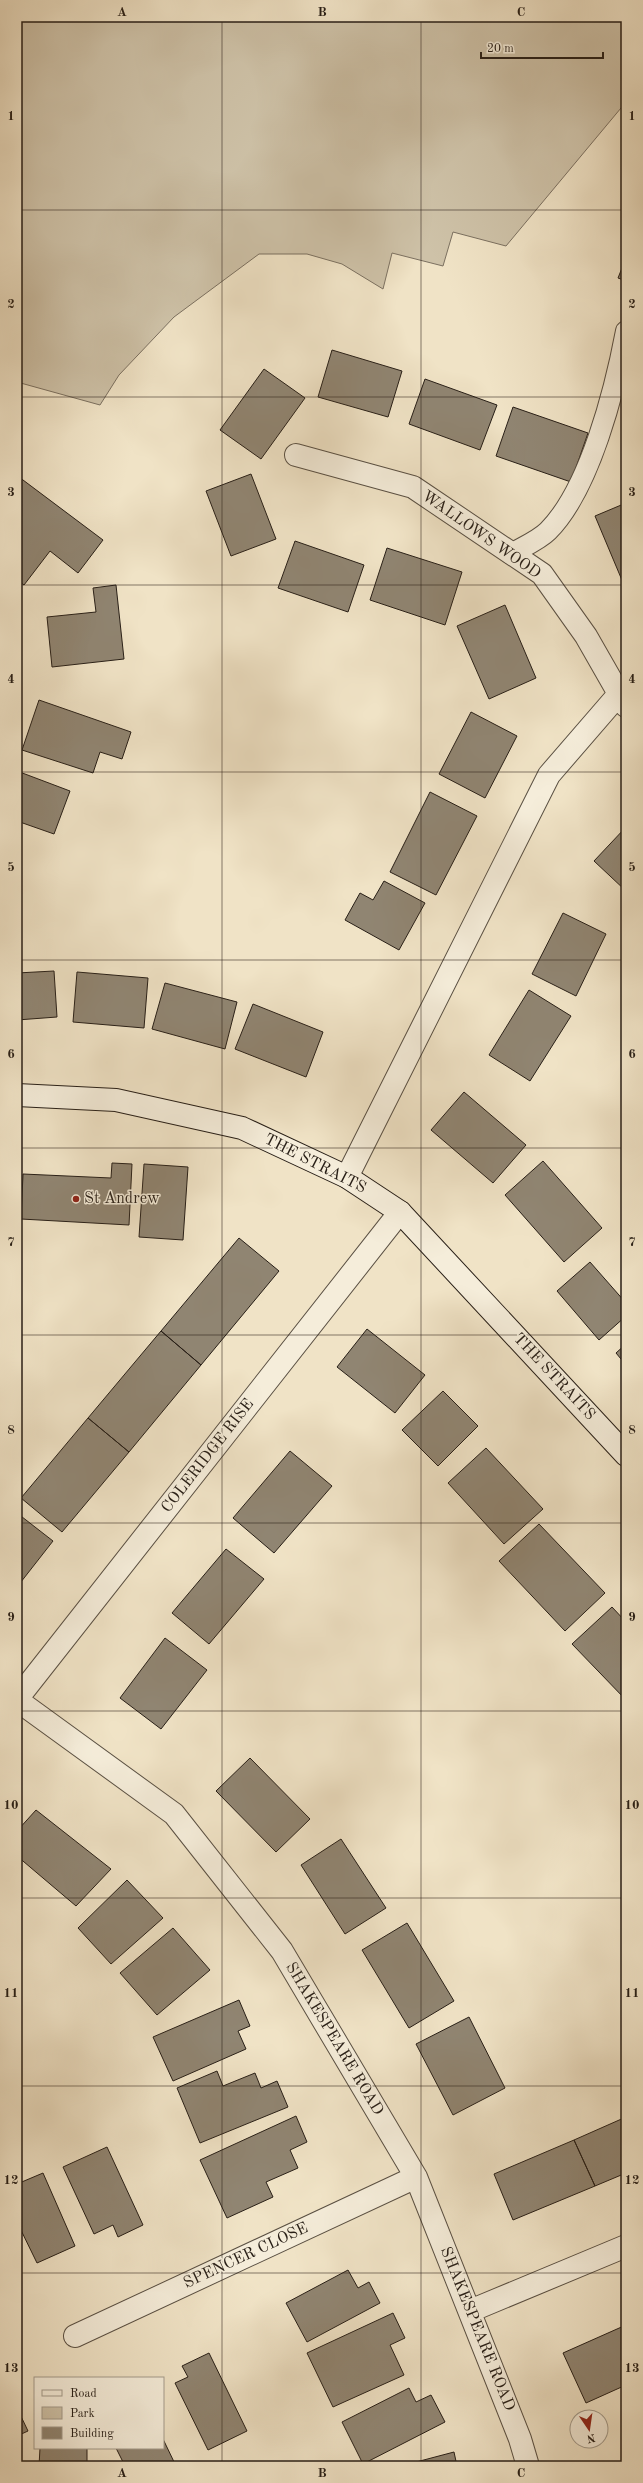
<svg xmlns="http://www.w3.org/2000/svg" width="643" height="2483" font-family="'Old Standard TT',serif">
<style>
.green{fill:#cec2a8;stroke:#7b7060}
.building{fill:#908572;stroke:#281f17}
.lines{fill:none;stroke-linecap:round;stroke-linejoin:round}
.lane-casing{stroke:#5a5043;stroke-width:22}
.street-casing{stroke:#5a5043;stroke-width:24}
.secondary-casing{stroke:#281f17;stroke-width:24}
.lane{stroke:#f5edda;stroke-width:20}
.street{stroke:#f5edda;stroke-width:22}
.secondary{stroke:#f5edda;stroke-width:22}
.grid{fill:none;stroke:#281f17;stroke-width:1;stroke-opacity:0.55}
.poi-dot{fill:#8f2418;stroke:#f5edda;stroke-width:1.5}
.labels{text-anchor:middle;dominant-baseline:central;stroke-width:3;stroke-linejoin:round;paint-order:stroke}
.street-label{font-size:16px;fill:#281f17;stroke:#f5edda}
.poi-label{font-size:16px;fill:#281f17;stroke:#f5edda;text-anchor:start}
.neatline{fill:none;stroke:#281f17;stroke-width:1.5}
.grid-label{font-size:13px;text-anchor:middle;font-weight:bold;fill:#281f17}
</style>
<rect width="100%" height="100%" fill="#f0e3c6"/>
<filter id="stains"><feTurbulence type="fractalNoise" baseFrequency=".005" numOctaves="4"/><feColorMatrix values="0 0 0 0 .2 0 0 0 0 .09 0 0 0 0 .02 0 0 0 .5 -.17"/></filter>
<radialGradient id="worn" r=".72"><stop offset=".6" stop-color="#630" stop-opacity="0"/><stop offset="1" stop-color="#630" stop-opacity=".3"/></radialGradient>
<path class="green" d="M17 17H626V102L506 246 453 232 443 266 392 253 383 289 342 264 307 254H259L174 317 119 375 100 405 17 382Z"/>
<path class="building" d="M626 258V281L618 278Z
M332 350 402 371 388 417 318 397Z
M264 369 305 398 261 459 220 430Z
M425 379 497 405 480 450 409 424Z
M513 407 588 433 571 482 496 456Z
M251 474 276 539 231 556 206 491Z
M19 477 103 540 78 573 50 551 24 585 17 580V479Z
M626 503V584L624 585 595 516Z
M295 541 364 565 348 612 278 588Z
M387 548 462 572 445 625 370 600Z
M116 585 124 659 52 667 47 617 96 612 93 588Z
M505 605 536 678 489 699 457 626Z
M39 700 131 732 122 759 100 752 93 773 22 750Z
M471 712 517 736 485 798 439 774Z
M17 771 70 791 54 834 17 821Z
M430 792 477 816 436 895 390 872Z
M626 827V891L594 861Z
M384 881 425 903 399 950 345 920 360 893 373 900Z
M563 913 606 934 576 996 532 974Z
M54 971 57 1017 17 1020V973Z
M77 972 148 978 144 1028 73 1022Z
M165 983 237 1002 225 1049 152 1029Z
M529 990 571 1016 530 1081 489 1055Z
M253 1004 323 1032 306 1077 235 1049Z
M464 1092 526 1145 493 1183 431 1130Z
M543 1161 602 1228 564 1262 505 1195Z
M112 1163 132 1164 129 1225 21 1219 23 1174 111 1178Z
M144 1164 188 1167 183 1240 139 1237Z
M239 1238 279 1271 201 1365 161 1331Z
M590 1262 626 1303V1316L599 1340 557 1291Z
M367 1329 425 1375 395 1413 337 1367Z
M161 1331 201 1365 129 1452 88 1418Z
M626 1344V1365L616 1353Z
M443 1391 478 1426 438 1466 402 1430Z
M88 1418 129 1452 62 1532 21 1498Z
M486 1448 543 1509 504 1544 448 1483Z
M290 1451 332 1486 274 1553 233 1518Z
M17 1513 53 1541 17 1587Z
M539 1524 605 1593 565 1631 499 1561Z
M226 1549 264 1579 209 1644 172 1613Z
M612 1607 626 1622V1700L572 1644Z
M165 1638 207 1670 161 1729 120 1698Z
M250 1758 310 1819 276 1852 216 1791Z
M36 1810 111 1869 76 1906 17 1856V1831Z
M341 1839 386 1908 345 1934 301 1865Z
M127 1880 163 1918 111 1964 78 1928Z
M407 1923 454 2001 409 2028 362 1950Z
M173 1928 210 1970 157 2015 120 1973Z
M239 2000 250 2026 238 2031 246 2049 173 2081 153 2037Z
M469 2017 505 2088 453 2115 416 2044Z
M217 2071 223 2086 255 2073 261 2088 277 2081 288 2107 200 2143 177 2088Z
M296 2116 307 2142 290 2150 298 2168 266 2182 273 2197 227 2218 200 2160Z
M626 2117V2173L595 2186 574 2140Z
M574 2140 595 2186 513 2220 494 2174Z
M107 2147 143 2225 118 2237 113 2225 94 2234 63 2167Z
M43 2173 75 2246 37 2263 17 2222V2184Z
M348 2270 358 2288 369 2282 380 2303 307 2342 286 2303Z
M393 2313 405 2338 390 2345 404 2375 333 2407 307 2353Z
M626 2325V2385L586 2403 563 2353Z
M209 2353 247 2431 208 2450 175 2383 188 2377 182 2366Z
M409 2388 416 2402 431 2395 445 2422 363 2464 342 2422Z
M17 2408 28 2431 17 2436Z
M163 2439 176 2466H125L116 2448H163Z
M40 2448H87V2466H39Z
M454 2452 457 2466H401Z"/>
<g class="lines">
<defs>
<path id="lane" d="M511 554C523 547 539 540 548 531 590 489 615 389 626 331"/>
<path id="street" d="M296 455 413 487 542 574 586 636 626 706
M347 1177 549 775 619 694
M17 1699 400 1212
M17 1700 174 1814 282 1951 416 2177 520 2439 528 2466
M470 2311 626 2246
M75 2336 416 2177"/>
<path id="secondary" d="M17 1095 116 1100 242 1128 347 1177 400 1212 626 1455"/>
</defs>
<use href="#lane" class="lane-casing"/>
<use href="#street" class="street-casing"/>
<use href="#secondary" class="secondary-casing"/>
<use href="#lane" class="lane"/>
<use href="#street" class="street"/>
<use href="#secondary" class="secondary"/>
</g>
<path class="grid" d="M222 17V2466M421 17V2466M17 210H626M17 397H626M17 585H626M17 772H626M17 960H626M17 1148H626M17 1335H626M17 1523H626M17 1711H626M17 1898H626M17 2086H626M17 2273H626"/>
<circle class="poi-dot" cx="76" cy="1199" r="4"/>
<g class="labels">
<g class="street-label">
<text transform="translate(481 535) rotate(35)">WALLOWS WOOD</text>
<text transform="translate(315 1164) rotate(27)">THE STRAITS</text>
<text transform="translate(554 1377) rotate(47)">THE STRAITS</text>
<text transform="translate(208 1456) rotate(-52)">COLERIDGE RISE</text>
<text transform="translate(334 2039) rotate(59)">SHAKESPEARE ROAD</text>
<text transform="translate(246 2256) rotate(-25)">SPENCER CLOSE</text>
<text transform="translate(477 2329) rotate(68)">SHAKESPEARE ROAD</text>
</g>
<g class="poi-label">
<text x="84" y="1199">St Andrew</text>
</g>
</g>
<rect width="643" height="2483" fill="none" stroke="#f0e3c6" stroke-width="44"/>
<rect x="34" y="2377" width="130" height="72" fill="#f5edda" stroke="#a39b8c"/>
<rect x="42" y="2390" width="20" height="6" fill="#f5edda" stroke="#a39b8c"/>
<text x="70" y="2397" font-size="12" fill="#281f17">Road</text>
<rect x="42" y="2407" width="20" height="12" fill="#cec2a8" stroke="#a39b8c"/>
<text x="70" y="2417" font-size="12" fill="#281f17">Park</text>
<rect x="42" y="2427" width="20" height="12" fill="#908572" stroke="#a39b8c"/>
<text x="70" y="2437" font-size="12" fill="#281f17">Building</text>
<g transform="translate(589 2429) rotate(167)"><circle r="19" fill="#f5edda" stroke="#a39b8c"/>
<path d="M0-3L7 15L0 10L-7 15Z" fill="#8f2418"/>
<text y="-6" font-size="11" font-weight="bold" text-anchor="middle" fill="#281f17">N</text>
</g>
<path d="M481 52v6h122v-6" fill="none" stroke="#281f17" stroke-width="2"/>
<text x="487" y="52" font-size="12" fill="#281f17" stroke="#f5edda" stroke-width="3" paint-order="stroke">20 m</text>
<rect x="22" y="22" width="599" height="2439" class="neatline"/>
<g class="grid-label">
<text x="122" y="16">A</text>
<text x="322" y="16">B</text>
<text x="521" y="16">C</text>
<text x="11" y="120">1</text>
<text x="632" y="120">1</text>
<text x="11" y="308">2</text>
<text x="632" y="308">2</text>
<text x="11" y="496">3</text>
<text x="632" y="496">3</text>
<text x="11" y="683">4</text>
<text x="632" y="683">4</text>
<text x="11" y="871">5</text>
<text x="632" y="871">5</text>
<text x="11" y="1058">6</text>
<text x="632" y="1058">6</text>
<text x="11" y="1246">7</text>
<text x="632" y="1246">7</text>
<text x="11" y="1434">8</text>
<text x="632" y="1434">8</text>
<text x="11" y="1621">9</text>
<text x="632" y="1621">9</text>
<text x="11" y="1809">10</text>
<text x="632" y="1809">10</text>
<text x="11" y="1997">11</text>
<text x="632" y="1997">11</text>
<text x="11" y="2184">12</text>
<text x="632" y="2184">12</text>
<text x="11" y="2372">13</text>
<text x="632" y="2372">13</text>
<text x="122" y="2477">A</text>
<text x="322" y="2477">B</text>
<text x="521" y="2477">C</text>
</g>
<rect width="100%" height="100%" filter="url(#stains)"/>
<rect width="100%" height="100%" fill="url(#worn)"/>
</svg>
